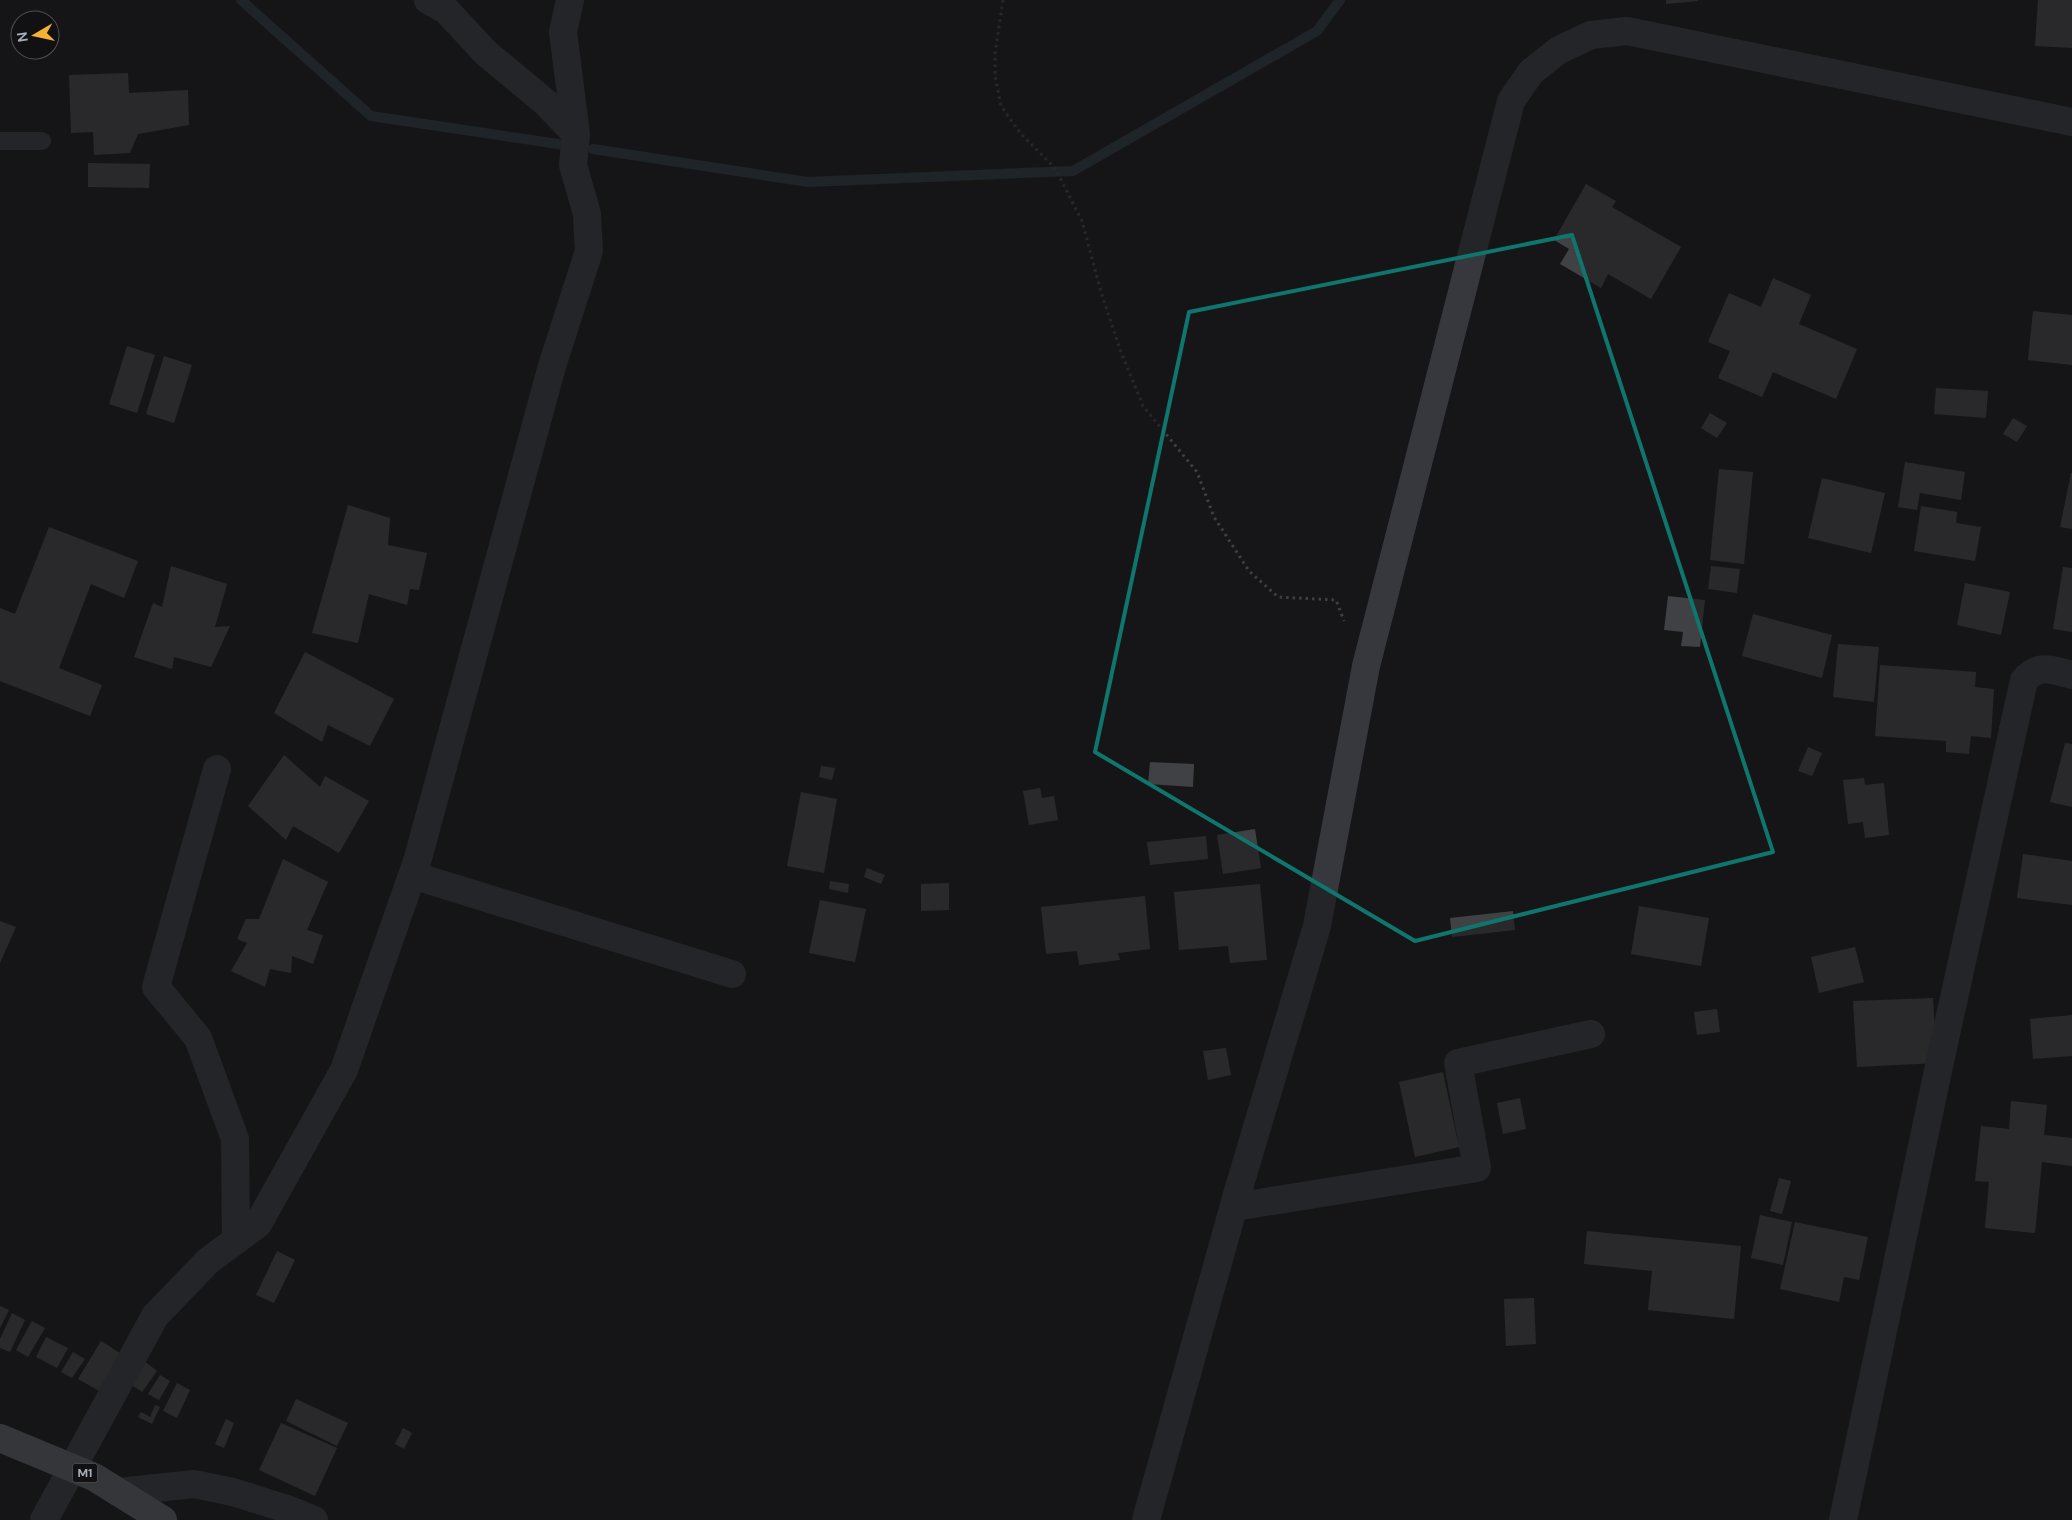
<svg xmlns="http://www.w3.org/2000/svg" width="2072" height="1520" font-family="'DM Sans',sans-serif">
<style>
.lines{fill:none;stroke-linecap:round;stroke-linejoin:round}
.stream{stroke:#2c353c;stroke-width:10}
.building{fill:#404145}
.path{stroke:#3d3f44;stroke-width:3;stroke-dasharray:2.5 4;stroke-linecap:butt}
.service{stroke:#37383d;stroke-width:18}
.minor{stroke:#37383d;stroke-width:28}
.trunk{stroke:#5b5e65;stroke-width:28}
.marked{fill:none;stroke:#0f766e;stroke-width:4;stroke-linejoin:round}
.labels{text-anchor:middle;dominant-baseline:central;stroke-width:5;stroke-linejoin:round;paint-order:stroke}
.shield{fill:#111113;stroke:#7b7e86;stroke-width:1}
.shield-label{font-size:12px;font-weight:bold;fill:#a8adb8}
</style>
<rect width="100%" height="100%" fill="#161618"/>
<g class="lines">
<path class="stream" d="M241 0 371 116 565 145
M593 149 808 182 1073 171 1317 31 1340 0"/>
</g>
<path class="building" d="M1666 0H1698V1L1666 4Z
M2038 0H2072V48L2035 46Z
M128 73 129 93 188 90 189 125 138 134 130 153 94 155 93 132 71 133 69 75Z
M88 163 150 164 149 188 88 187Z
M1586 184 1616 201 1612 207 1681 247 1651 299 1608 274 1601 288 1560 264 1569 249 1554 240Z
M1773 278 1811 295 1799 324 1857 349 1836 399 1773 372 1762 397 1718 378 1730 351 1708 342 1729 293 1761 307Z
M2033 311 2072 315V365L2028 360Z
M127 346 155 355 137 413 109 404Z
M164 356 192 365 174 423 146 414Z
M1936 388 1988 391 1986 418 1934 414Z
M1710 413 1727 423 1717 438 1701 428Z
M2013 418 2027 426 2017 442 2003 434Z
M1905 462 1965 472 1961 500 1920 493 1917 510 1898 507Z
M1719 469 1753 472 1744 564 1710 560Z
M2071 473H2072V529L2060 527Z
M1822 478 1885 493 1871 553 1808 538Z
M348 505 390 518 388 545 427 553 419 590 410 589 407 605 369 594 358 643 312 633Z
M1921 506 1957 512 1956 523 1981 527 1975 561 1914 551Z
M49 527 138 561 124 598 91 584 59 668 102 685 90 716 0 681V608L15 614Z
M171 566 227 584 215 627 230 626 211 667 174 657 172 669 134 657 153 603 162 607Z
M1711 566 1740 569 1737 593 1708 589Z
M2063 567 2072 568V632L2053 629Z
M1965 583 2010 592 2001 635 1957 625Z
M1668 596 1705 600 1700 647 1681 646 1683 632 1664 630Z
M1753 614 1832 635 1822 678 1742 656Z
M1838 644 1879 647 1874 702 1833 697Z
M305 652 394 699 370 746 328 725 322 742 274 713Z
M1880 665 1976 672 1975 687 1994 689 1991 738 1971 736 1969 754 1946 752V741L1875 736Z
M2065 743 2072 744V807L2050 802Z
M1808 747 1822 753 1812 776 1798 771Z
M284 755 320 787 325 776 369 801 339 853 293 826 286 840 248 806Z
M1150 762 1194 764 1193 787 1148 784Z
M821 766 835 768 832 780 819 777Z
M1864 778 1865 785 1884 783 1889 835 1865 838 1863 822 1848 824 1843 780Z
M1040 788 1042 798 1054 796 1058 820 1029 825 1023 791Z
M801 792 837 799 824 873 787 866Z
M1255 829 1261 868 1223 874 1217 835Z
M1206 836 1208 859 1150 865 1147 842Z
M2023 854 2072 861V905L2017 898Z
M283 859 328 882 307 930 323 935 313 964 292 956 291 973 270 969 265 987 231 971 247 943 237 939 246 919H259Z
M867 868 885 875 881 884 864 877Z
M830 881 849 884 848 893 829 889Z
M949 883V910L921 911V884Z
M1260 884 1267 960 1230 963 1228 946 1179 950 1174 892Z
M1145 896 1150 949 1118 953 1120 960 1079 965 1077 951 1046 954 1041 907Z
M820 900 866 909 855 962 809 953Z
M1639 906 1709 918 1701 966 1631 954Z
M1513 911 1515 930 1452 937 1450 918Z
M0 921 16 927 0 963Z
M1855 947 1864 982 1819 993 1811 957Z
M1933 998 1937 1063 1857 1067 1853 1001Z
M1717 1009 1720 1032 1697 1035 1694 1012Z
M2072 1015V1056L2033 1059 2030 1019Z
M1226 1048 1231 1075 1208 1080 1203 1051Z
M1443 1072 1459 1147 1415 1157 1399 1082Z
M1520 1098 1526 1129 1503 1134 1497 1103Z
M2011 1101 2047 1105 2044 1135 2072 1138V1166L2042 1162 2035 1233 1985 1228 1989 1182 1975 1181 1981 1126 2009 1129Z
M1779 1178 1791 1181 1782 1214 1770 1211Z
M1760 1215 1792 1222 1783 1265 1751 1258Z
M1795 1222 1868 1237 1859 1280 1844 1277 1839 1302 1780 1289Z
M1587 1231 1741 1246 1734 1319 1648 1310 1652 1271 1584 1264Z
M277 1251 295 1260 274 1303 256 1295Z
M1534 1298 1536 1344 1506 1346 1504 1299Z
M0 1306 9 1310 0 1328Z
M12 1313 25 1320 10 1352 0 1348V1339Z
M32 1321 45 1328 28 1357 16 1350Z
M46 1337 68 1348 57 1368 36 1357Z
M101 1341 123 1355 101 1392 78 1379Z
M73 1352 85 1359 72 1378 61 1372Z
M144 1361 157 1371 142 1392 129 1383Z
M160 1375 170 1381 159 1400 148 1394Z
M177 1383 190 1390 177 1418 163 1411Z
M296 1399 348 1423 337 1446 286 1421Z
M155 1405 160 1407 152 1424 138 1417 141 1412 150 1417Z
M226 1419 234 1423 224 1448 215 1444Z
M281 1423 337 1448 315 1496 259 1470Z
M403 1428 412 1433 404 1449 395 1444Z"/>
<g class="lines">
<path class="path" d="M1003 0 995 53V76L1001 106 1021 134 1055 168 1082 221 1101 292 1121 352 1143 406 1197 472 1214 517 1249 571 1278 597 1336 600 1344 621"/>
<path class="service" d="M0 141H42"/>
<path class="minor" d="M570 0 563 32 576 134
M217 769 156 987 198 1038 235 1139 236 1240
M412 875 732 974
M1234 1207 1477 1168 1458 1063 1591 1034
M118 1492 194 1484 233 1492 287 1509 314 1520
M44 1520 155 1316 208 1261 258 1224 344 1070 418 858 552 366 589 251 587 214 573 165 576 134 545 102 486 53 446 10 428 0
M1146 1520 1238 1191 1317 926 1366 666 1511 101 1531 72 1559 50 1591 35 1627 31 2072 122
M1843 1520 1939 1066 2024 680C2040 663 2052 670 2072 675"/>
<path class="trunk" d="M0 1438 94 1477 163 1520"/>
</g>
<path d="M0 0H2072V1520H0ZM1572 235 1773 852 1415 941 1095 752 1189 312Z" fill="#161618" fill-opacity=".55" fill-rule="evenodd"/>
<path class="marked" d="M1572 235 1773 852 1415 941 1095 752 1189 312Z"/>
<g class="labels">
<rect class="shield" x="72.5" y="1463.5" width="25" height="19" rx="4"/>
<g class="shield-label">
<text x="85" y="1473">M1</text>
</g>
</g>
<g transform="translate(35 35) rotate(261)"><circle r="24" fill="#111113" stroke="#4d4f55"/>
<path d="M0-4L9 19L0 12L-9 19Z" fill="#f2b134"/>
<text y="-8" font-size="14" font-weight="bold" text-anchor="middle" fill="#a8adb8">N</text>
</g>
</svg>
